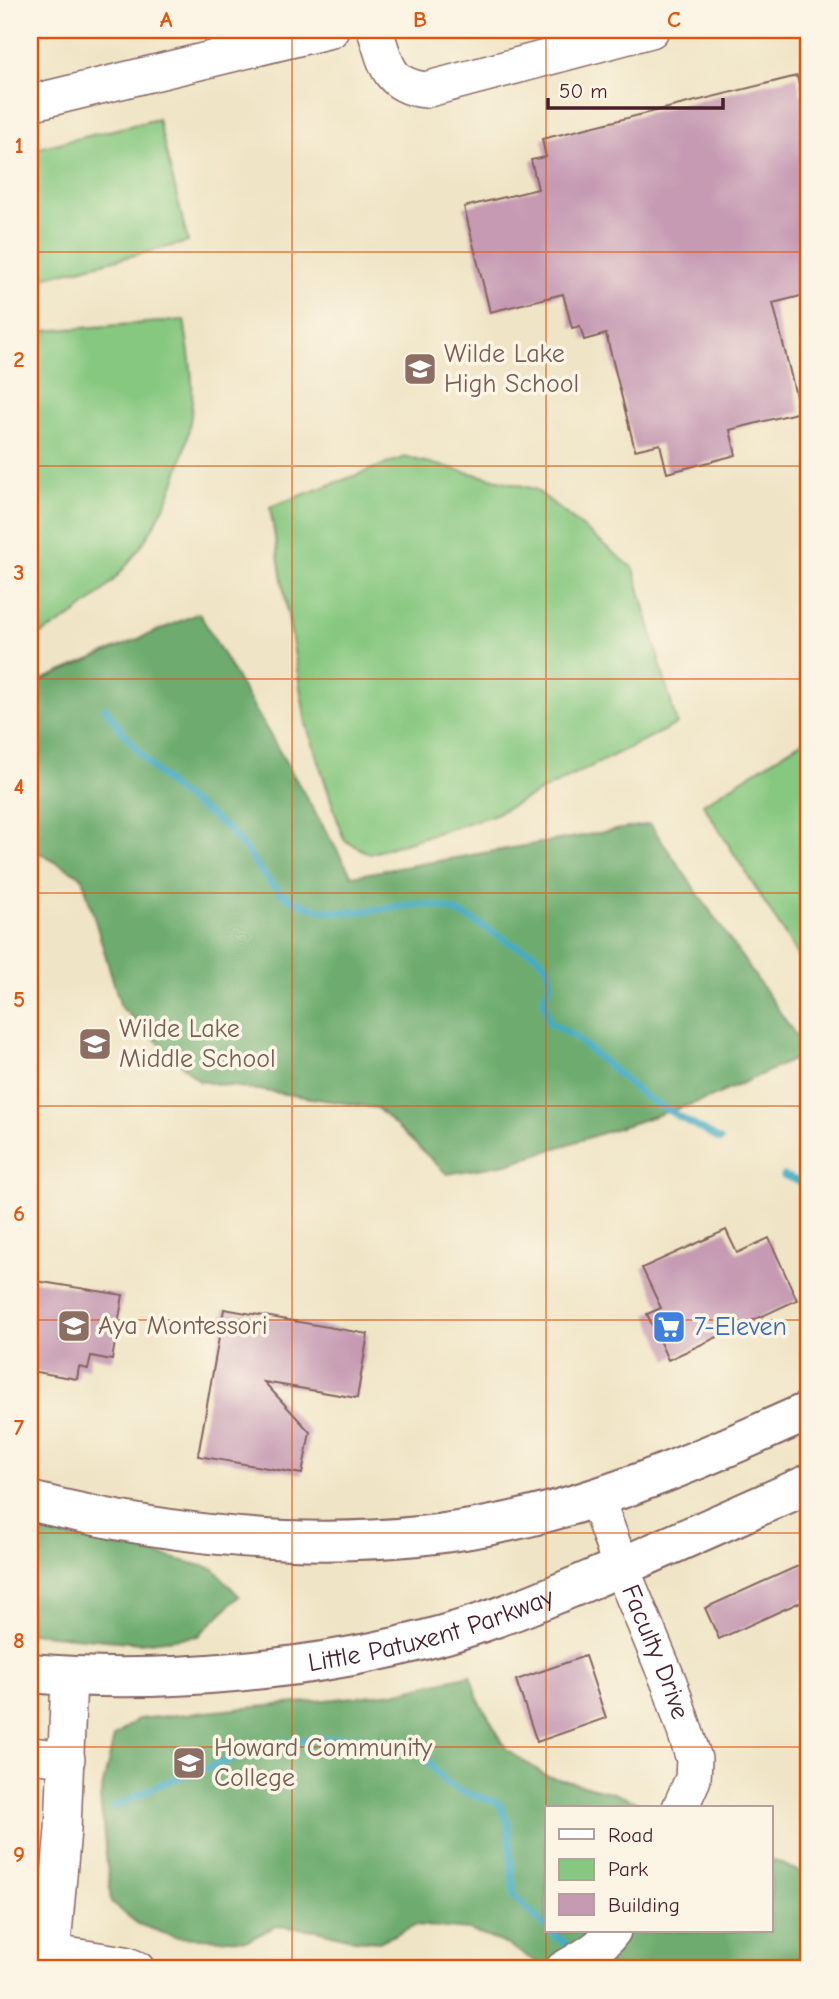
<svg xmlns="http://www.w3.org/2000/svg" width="839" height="1999" font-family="'Comic Neue',sans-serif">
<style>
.green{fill:#87c880;stroke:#687456;stroke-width:2}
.forest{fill:#6dac6e;stroke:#5c664c;stroke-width:2}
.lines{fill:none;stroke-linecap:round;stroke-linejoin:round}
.stream{stroke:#45acc5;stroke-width:7}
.building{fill:#c59ab2}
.minor-casing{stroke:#846461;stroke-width:38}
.major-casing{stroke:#846461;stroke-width:42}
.minor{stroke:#fff;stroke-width:35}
.major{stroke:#fff;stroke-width:38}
.grid{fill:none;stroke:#e0560e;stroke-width:2;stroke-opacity:0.55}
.labels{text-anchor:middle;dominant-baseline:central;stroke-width:7;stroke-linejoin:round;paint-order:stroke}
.education-label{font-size:26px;fill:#785e54;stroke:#fcf5e5;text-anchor:start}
.shop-label{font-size:26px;fill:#366cbe;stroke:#fcf5e5;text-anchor:start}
.street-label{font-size:26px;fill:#4a1f2b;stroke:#fcf5e5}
.neatline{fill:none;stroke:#e0560e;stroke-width:2.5}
.grid-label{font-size:23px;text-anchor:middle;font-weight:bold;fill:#e0560e}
</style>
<rect width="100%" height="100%" fill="#fcf5e5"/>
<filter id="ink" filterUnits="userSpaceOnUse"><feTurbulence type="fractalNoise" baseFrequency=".0143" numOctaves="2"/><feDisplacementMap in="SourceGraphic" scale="14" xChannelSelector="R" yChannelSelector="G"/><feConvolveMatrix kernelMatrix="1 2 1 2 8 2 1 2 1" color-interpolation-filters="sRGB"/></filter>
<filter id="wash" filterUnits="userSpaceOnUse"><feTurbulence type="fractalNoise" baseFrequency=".00686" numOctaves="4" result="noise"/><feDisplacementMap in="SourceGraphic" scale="28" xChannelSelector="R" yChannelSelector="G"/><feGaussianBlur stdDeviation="1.57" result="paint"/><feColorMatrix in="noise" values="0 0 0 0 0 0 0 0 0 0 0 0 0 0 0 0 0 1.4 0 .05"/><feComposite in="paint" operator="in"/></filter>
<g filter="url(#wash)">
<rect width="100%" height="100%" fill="#efe4c5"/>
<path class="green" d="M158 119 188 242 30 281V150Z
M184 320C189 352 195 384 191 416 178 511 120 600 30 639V332Z
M405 457 535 489 634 569 677 724 493 815 370 854 344 840 306 723 270 507Z
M809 737V973L703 804Z"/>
<path class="forest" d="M199 613 352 876 650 824 808 1053 710 1098 507 1164 447 1174 377 1108 199 1081 121 1007 82 877 30 848V685Z
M30 1529 168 1557 214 1569 239 1596 198 1636 140 1643 30 1633Z
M470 1675 478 1699 507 1750 547 1776 614 1793 651 1808H547V1931H771V1859L809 1876V1969H548L508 1945 469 1930 415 1925 379 1942 355 1940 317 1930 276 1926 249 1940 175 1937 138 1924 111 1902 100 1798 114 1737 138 1719 394 1693Z"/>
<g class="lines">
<path class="stream" d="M105 708C123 733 152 769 174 789 190 803 209 813 225 827 263 860 260 895 317 909 350 917 379 908 412 905 453 902 476 923 509 942 516 947 526 948 533 953 539 956 544 963 548 967L550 983 544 999 549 1022 575 1037 645 1097 720 1140
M784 1176 809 1185
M114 1807 166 1782 283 1742 359 1737 424 1752C444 1792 459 1790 499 1803L508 1823 514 1896 547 1928
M550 1931 574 1951"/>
</g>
<g id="blocks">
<path class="building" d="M797 76 801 94 809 92V294L773 303 800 412 730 430 736 455 667 473 660 444 635 450 606 334 584 340 580 326 572 328 563 294 490 312 464 207 538 189 531 160 546 157 542 139Z
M726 1230 737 1253 769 1238 797 1300 668 1360 647 1314 661 1308 642 1268Z
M30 1280 123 1295 112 1360 91 1356 88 1369 79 1367 77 1379 30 1371Z
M224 1309 368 1334 357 1398 264 1382 310 1432 302 1474 198 1456Z
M809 1561V1598L719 1639 705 1608Z
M585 1656 606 1718 537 1742 516 1680Z"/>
</g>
</g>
<g filter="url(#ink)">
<use href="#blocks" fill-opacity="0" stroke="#846461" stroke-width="2"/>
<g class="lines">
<defs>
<g id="minor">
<path d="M375 30C386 62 386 85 425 90L651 30"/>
<path d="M30 103 331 30"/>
<path id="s1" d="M596 1497 621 1567 670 1685 694 1759 693 1779 680 1808"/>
<path d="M30 1755 67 1759"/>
<path d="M53 1953 125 1964 137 1969"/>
<path d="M51 1969 63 1829 69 1677"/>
<path d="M563 1969C581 1959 601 1948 613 1931"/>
</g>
<g id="major">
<path d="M30 1501C185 1540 350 1556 507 1522 613 1499 711 1455 809 1411"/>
<path id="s2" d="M30 1673C159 1685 321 1670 446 1634 495 1620 543 1600 590 1580 664 1549 736 1516 809 1484"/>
</g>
</defs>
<use href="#minor" class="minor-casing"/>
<use href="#major" class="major-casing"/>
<use href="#minor" class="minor"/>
<use href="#major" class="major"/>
</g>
</g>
<path class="grid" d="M292 30V1969M546 30V1969M30 252H809M30 466H809M30 679H809M30 893H809M30 1106H809M30 1320H809M30 1533H809M30 1747H809"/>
<defs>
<symbol id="school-square" viewBox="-11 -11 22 22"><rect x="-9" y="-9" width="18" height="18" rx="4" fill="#8d6e63" stroke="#fcf5e5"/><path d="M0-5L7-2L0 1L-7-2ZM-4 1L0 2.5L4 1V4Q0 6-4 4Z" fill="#fff"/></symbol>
<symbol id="supermarket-square" viewBox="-11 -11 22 22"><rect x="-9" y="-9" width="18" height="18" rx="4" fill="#3f7fe0" stroke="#fcf5e5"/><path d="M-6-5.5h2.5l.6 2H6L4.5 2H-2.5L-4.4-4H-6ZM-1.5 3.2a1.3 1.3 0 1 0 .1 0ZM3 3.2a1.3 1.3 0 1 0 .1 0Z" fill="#fff"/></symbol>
<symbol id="university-square" viewBox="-11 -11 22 22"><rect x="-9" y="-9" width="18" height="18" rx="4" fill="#8d6e63" stroke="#fcf5e5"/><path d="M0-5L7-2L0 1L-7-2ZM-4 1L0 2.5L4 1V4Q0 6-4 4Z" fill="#fff"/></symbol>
</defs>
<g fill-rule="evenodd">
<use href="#school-square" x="401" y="350" width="38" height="38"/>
<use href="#school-square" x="76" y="1025" width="38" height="38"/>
<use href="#school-square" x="55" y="1307" width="38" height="38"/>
<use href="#supermarket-square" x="650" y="1308" width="38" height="38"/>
<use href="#university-square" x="170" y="1744" width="38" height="38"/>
</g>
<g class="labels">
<g class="education-label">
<text x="444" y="354">Wilde Lake<tspan x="444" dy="30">High School</tspan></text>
<text x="119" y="1029">Wilde Lake<tspan x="119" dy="30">Middle School</tspan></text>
<text x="98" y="1326">Aya Montessori</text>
<text x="214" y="1748">Howard Community<tspan x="214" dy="30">College</tspan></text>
</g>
<g class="shop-label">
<text x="694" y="1327">7-Eleven</text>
</g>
<g class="street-label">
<text stroke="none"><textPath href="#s2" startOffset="406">Little Patuxent Parkway</textPath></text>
<text stroke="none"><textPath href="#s1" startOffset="166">Faculty Drive</textPath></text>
</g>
</g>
<rect width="839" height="1999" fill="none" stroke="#fcf5e5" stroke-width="77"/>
<rect x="545" y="1806" width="228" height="126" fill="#fcf5e5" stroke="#b59f9b" stroke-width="2"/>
<rect x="559" y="1829" width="35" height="10" fill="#ffffff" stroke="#b59f9b" stroke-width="2"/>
<text x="608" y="1842" font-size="21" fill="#4a1f2b">Road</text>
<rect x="559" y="1859" width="35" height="21" fill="#87c880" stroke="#b59f9b" stroke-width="2"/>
<text x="608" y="1876" font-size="21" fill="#4a1f2b">Park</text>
<rect x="559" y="1894" width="35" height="21" fill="#c59ab2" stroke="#b59f9b" stroke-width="2"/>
<text x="608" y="1912" font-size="21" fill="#4a1f2b">Building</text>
<path d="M548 98v10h175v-10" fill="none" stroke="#4a1f2b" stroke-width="3.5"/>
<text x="559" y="98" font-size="21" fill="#4a1f2b" stroke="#fcf5e5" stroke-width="5" paint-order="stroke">50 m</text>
<rect x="38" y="38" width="762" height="1922" class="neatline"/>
<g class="grid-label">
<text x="166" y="27">A</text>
<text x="420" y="27">B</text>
<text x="674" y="27">C</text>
<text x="19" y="153">1</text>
<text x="19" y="367">2</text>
<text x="19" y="580">3</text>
<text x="19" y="794">4</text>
<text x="19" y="1007">5</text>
<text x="19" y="1221">6</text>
<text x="19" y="1435">7</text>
<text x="19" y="1648">8</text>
<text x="19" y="1862">9</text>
</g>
</svg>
